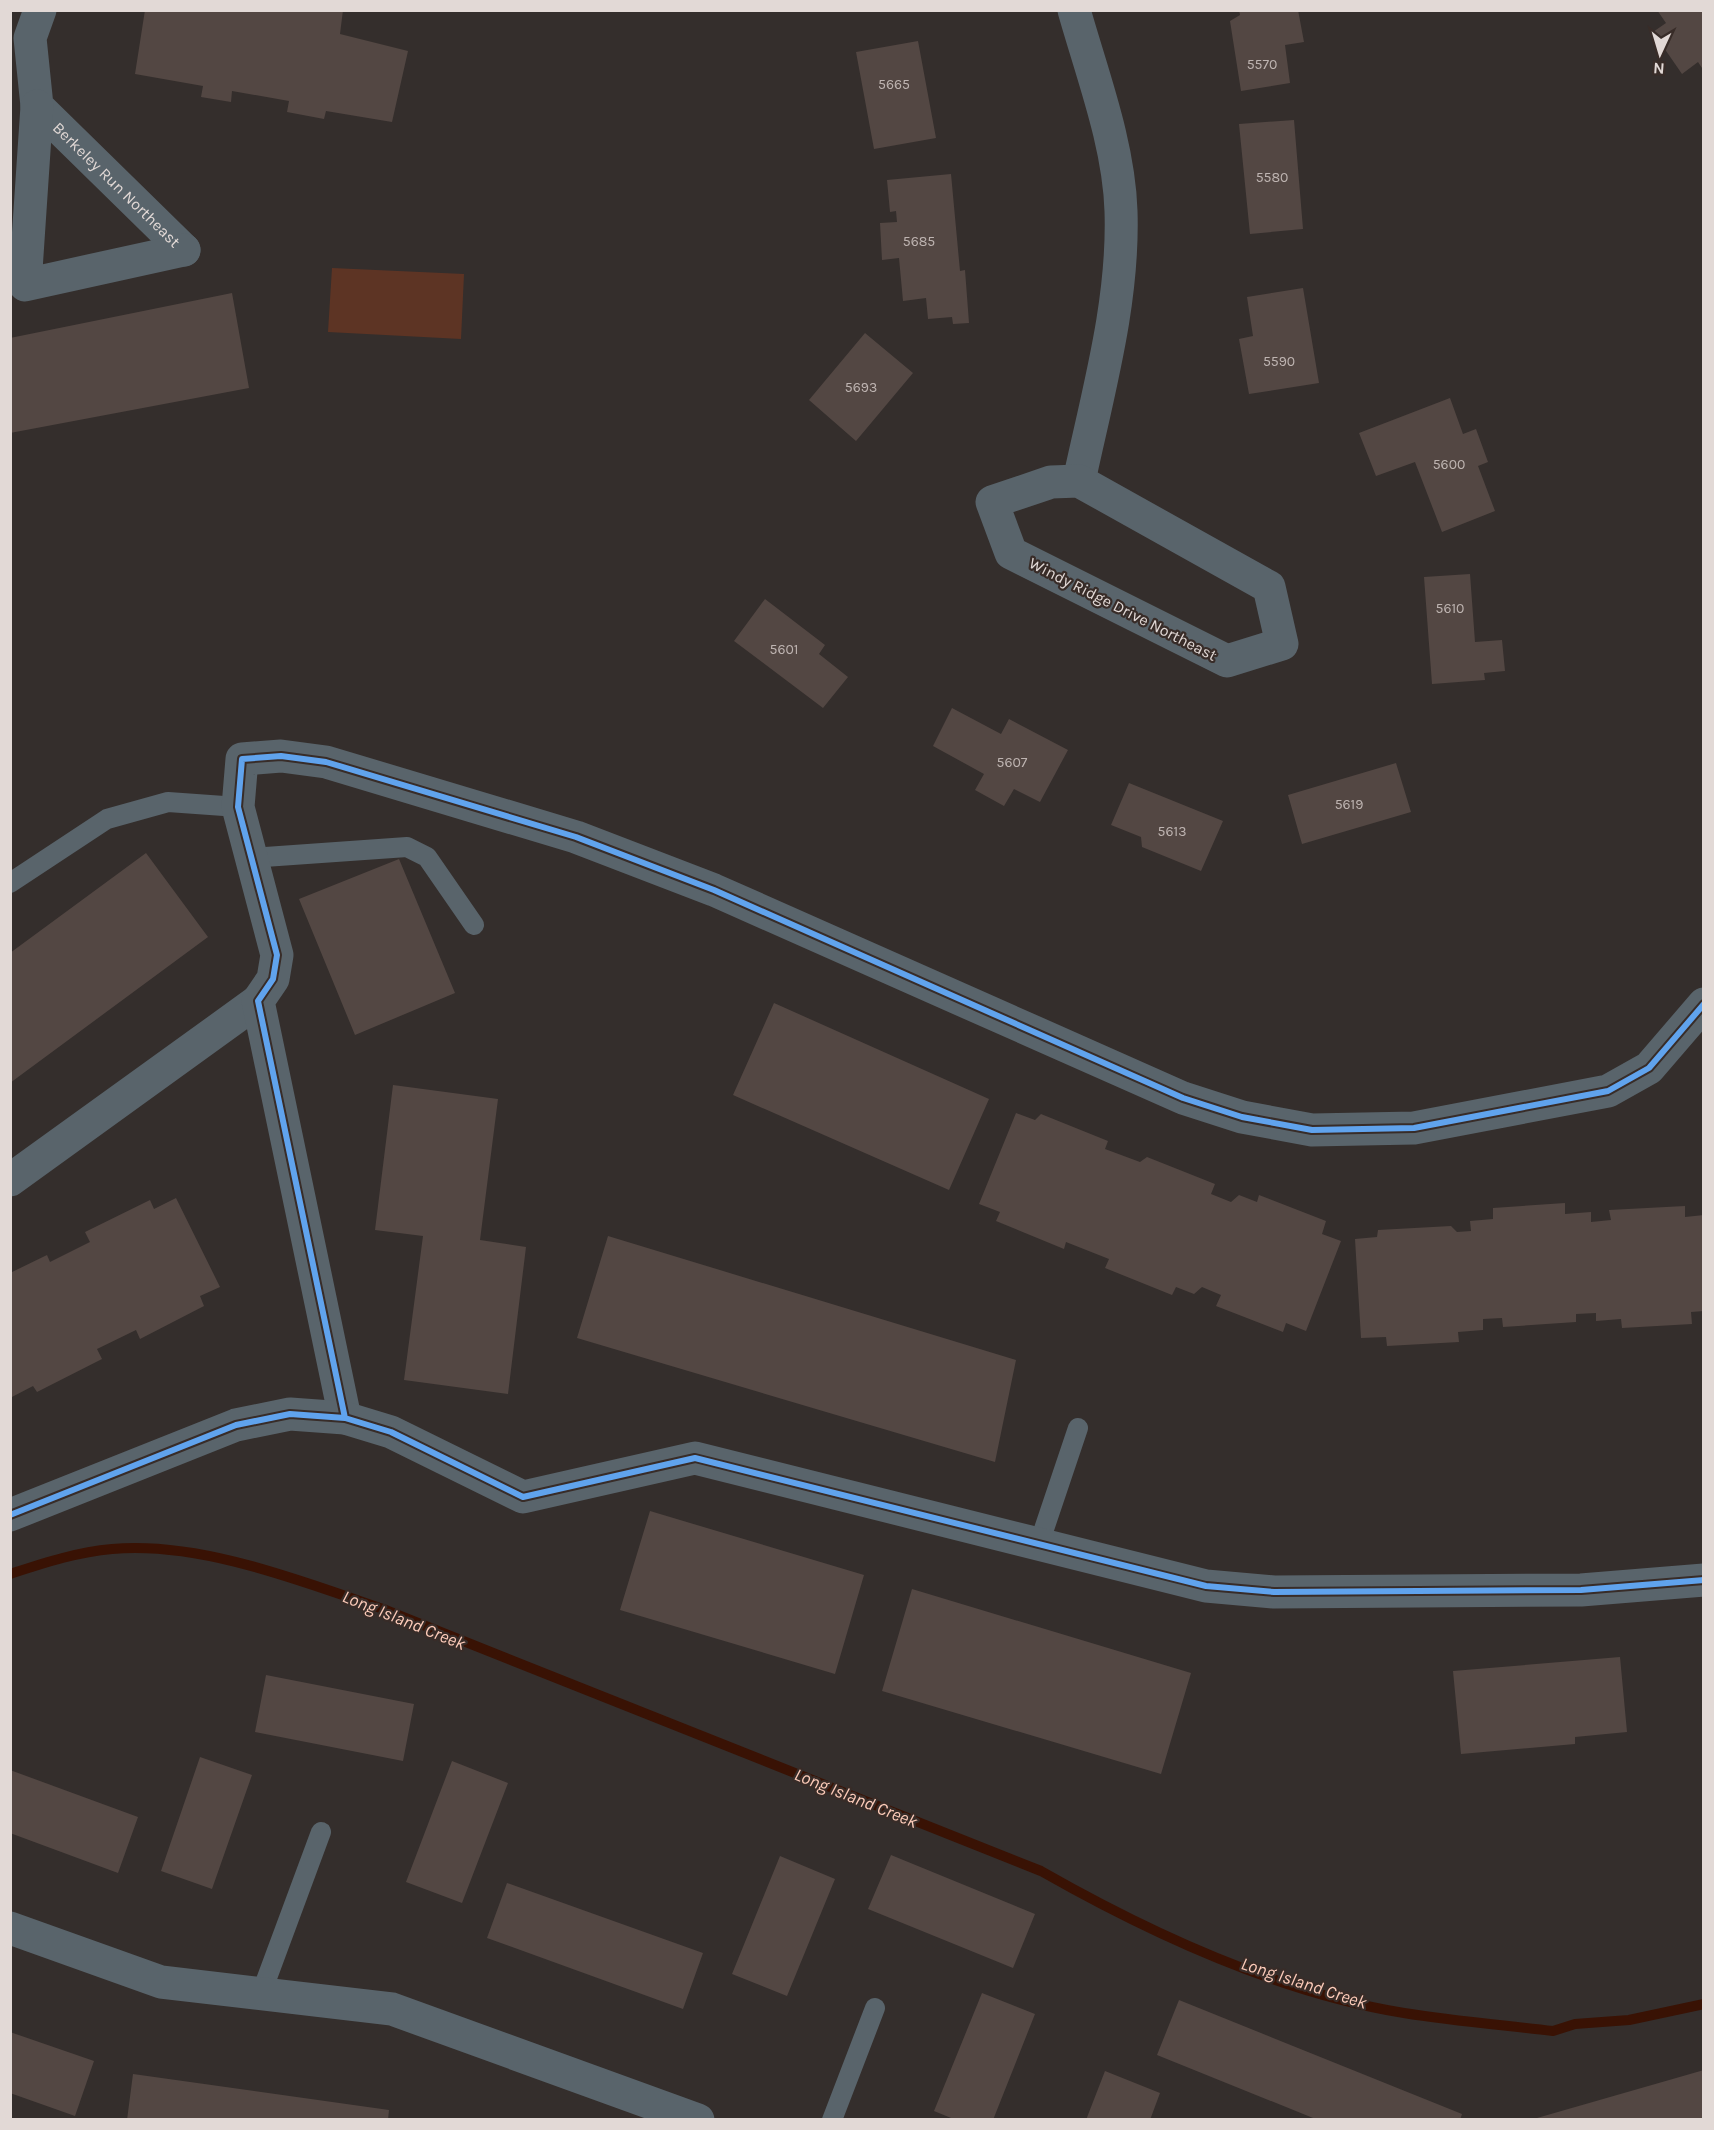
<svg xmlns="http://www.w3.org/2000/svg" width="1714" height="2130" font-family="Karla,sans-serif">
<style>
.pitch{fill:#5d3424}
.lines{fill:none;stroke-linecap:round;stroke-linejoin:round}
.stream{stroke:#391204;stroke-width:10}
.building{fill:#534743}
.lane{stroke:#59646b;stroke-width:20}
.street{stroke:#59646b;stroke-width:33}
.cycleway-casing{stroke:#382c28;stroke-width:10}
.cycleway{stroke:#60a3ed;stroke-width:6}
.labels{text-anchor:middle;dominant-baseline:central;stroke-width:4.5;stroke-linejoin:round;paint-order:stroke}
.number-label{font-size:14px;fill:#beb4b1}
.street-label{font-size:16px;fill:#e2d9d6;stroke:#382c28}
.water-label{font-size:18px;font-style:italic;fill:#fccbb9;stroke:#382c28}
</style>
<rect width="100%" height="100%" fill="#342e2c"/>
<path class="pitch" d="M332 268 464 274 461 339 328 332Z"/>
<g class="lines">
<path class="stream" d="M10 1574C44 1563 77 1552 112 1549 200 1541 301 1581 383 1609L1041 1871C1148 1932 1280 1993 1404 2013 1453 2021 1503 2025 1553 2031L1575 2024 1629 2020 1704 2004"/>
</g>
<path class="building" d="M145 10H343L340 34 408 51 392 122 326 111 324 119 287 112 289 101 232 91 231 102 201 97 203 86 135 74Z
M1239 10H1298L1304 42 1285 45 1290 83 1241 91 1230 21 1240 15Z
M1657 10H1704V71L1698 62 1682 74 1653 32 1666 23Z
M918 41 936 138 874 149 856 52Z
M1294 120 1303 229 1250 234 1239 124Z
M951 174 960 271 965 270 969 323 953 324 952 317 928 319 926 298 903 301 899 258 882 260 880 223 897 222 896 211 890 212 887 180Z
M1303 288 1319 383 1249 394 1239 339 1253 336 1247 297Z
M232 293 249 388 10 433V338Z
M865 333 913 373 856 441 809 400Z
M1450 398 1463 434 1476 429 1488 462 1478 466 1495 511 1442 532 1415 462 1376 476 1359 433Z
M1470 574 1475 642 1502 640 1505 671 1484 673 1485 680 1432 684 1424 577Z
M765 599 825 645 819 654 848 677 823 708 734 641Z
M952 708 1001 734 1009 719 1068 750 1040 802 1014 789 1004 806 975 790 984 774 933 746Z
M1396 763 1411 812 1302 844 1288 795Z
M1129 783 1223 821 1201 871 1142 847 1141 837 1111 825Z
M146 853 208 937 10 1083V953Z
M399 859 455 993 355 1035 299 899Z
M774 1003 989 1099 949 1190 733 1095Z
M393 1085 498 1099 480 1240 526 1247 508 1394 404 1380 423 1236 375 1230Z
M1016 1113 1035 1120 1041 1114 1108 1141 1105 1149 1140 1162 1147 1157 1215 1184 1211 1194 1231 1202 1239 1195 1257 1202 1259 1195 1326 1221 1322 1234 1341 1241 1306 1331 1286 1323 1283 1332 1216 1306 1221 1295 1202 1287 1194 1294 1176 1287 1172 1295 1105 1268 1109 1259 1066 1242 1064 1249 996 1221 1000 1212 979 1204Z
M176 1198 220 1287 200 1296 204 1306 140 1339 136 1330 97 1349 102 1359 37 1392 33 1386 10 1398V1273L47 1255 50 1262 90 1242 85 1232 150 1200 154 1209Z
M1565 1203V1214L1591 1212V1222L1611 1220 1609 1210 1685 1206V1217L1704 1215V1311L1691 1312 1692 1324 1622 1328 1621 1319 1596 1321V1313L1576 1314V1322L1503 1327 1502 1318 1483 1319V1330L1458 1332 1459 1342 1387 1346 1386 1337 1361 1338 1355 1239 1377 1237 1378 1230 1451 1226 1457 1232 1471 1231 1470 1221 1493 1219V1208Z
M608 1236 1016 1360 995 1462 577 1338Z
M650 1511 864 1575 835 1674 620 1610Z
M912 1589 1191 1673 1161 1774 882 1691Z
M1620 1657 1627 1732 1575 1737V1744L1461 1754 1453 1671Z
M266 1675 414 1704 403 1761 255 1732Z
M200 1757 252 1775 212 1889 161 1871Z
M452 1761 508 1783 462 1903 406 1882Z
M10 1770 138 1817 118 1873 10 1833Z
M891 1855 1035 1914 1013 1968 868 1909Z
M780 1856 835 1879 787 1996 732 1974Z
M507 1883 703 1953 683 2009 487 1938Z
M982 1993 1035 2014 993 2120H956L934 2111Z
M1179 2000 1462 2114 1460 2120H1318L1157 2055Z
M10 2032 94 2061 75 2116 10 2093Z
M1704 2070V2120L1537 2118Z
M1105 2071 1160 2093 1150 2120H1086Z
M133 2074 389 2110 388 2120H127Z"/>
<g class="lines">
<path class="lane" d="M251 858 407 847 427 857 474 925
M10 883 107 819 168 802 238 807
M1039 1544 1078 1428
M261 1994 321 1832
M832 2120 875 2008"/>
<g class="street">
<path id="s1" d="M40 10 30 38 37 106 184 250"/>
<path d="M1074 10C1092 74 1119 144 1121 211 1124 302 1098 392 1079 481"/>
<path d="M37 106 25 285 184 250"/>
<path d="M1079 481 1269 587 1282 644 1227 661 1011 553 992 502 1051 482Z"/>
<path d="M10 1180 258 1001"/>
<path d="M345 1418 258 1001 273 979 277 955 238 807 242 759 281 756 326 762 576 837 714 890 1183 1098 1242 1117 1312 1130 1414 1128 1608 1091 1649 1068 1704 1004"/>
<path d="M10 1515 236 1425 290 1414 345 1418 391 1432 523 1497 695 1458 1206 1586 1274 1592 1581 1590 1704 1580"/>
<path d="M10 1928 161 1982 392 2009 698 2120"/>
</g>
<defs>
<path id="cycleway" d="M345 1418 258 1001 273 979 277 955 238 807 242 759 281 756 326 762 576 837 714 890 1183 1098 1242 1117 1312 1130 1414 1128 1608 1091 1649 1068 1704 1004
M10 1515 236 1425 290 1414 345 1418 391 1432 523 1497 695 1458 1206 1586 1274 1592 1581 1590 1704 1580"/>
</defs>
<use href="#cycleway" class="cycleway-casing"/>
<use href="#cycleway" class="cycleway"/>
</g>
<g class="labels">
<g class="number-label">
<text x="1262" y="64">5570</text>
<text x="894" y="84">5665</text>
<text x="1272" y="177">5580</text>
<text x="919" y="241">5685</text>
<text x="1279" y="361">5590</text>
<text x="861" y="387">5693</text>
<text x="1449" y="464">5600</text>
<text x="1450" y="608">5610</text>
<text x="784" y="649">5601</text>
<text x="1012" y="762">5607</text>
<text x="1349" y="804">5619</text>
<text x="1172" y="831">5613</text>
</g>
<g class="street-label">
<text stroke="none"><textPath href="#s1" startOffset="210">Berkeley Run Northeast</textPath></text>
<text transform="translate(1123 609) rotate(27)">Windy Ridge Drive Northeast</text>
</g>
<g class="water-label">
<text transform="translate(404 1620) rotate(22)">Long Island Creek</text>
<text transform="translate(856 1798) rotate(22)">Long Island Creek</text>
<text transform="translate(1304 1983) rotate(18)">Long Island Creek</text>
</g>
</g>
<rect width="1714" height="2130" fill="none" stroke="#e2d9d6" stroke-width="24"/>
<g transform="translate(1660 54) rotate(184)" stroke="#382c28" stroke-width="4.5" paint-order="stroke">
<path d="M0-4.5L10 22L0 15L-10 22Z" fill="#e2d9d6"/>
<text y="-9" font-size="16" font-weight="bold" text-anchor="middle" fill="#e2d9d6">N</text>
</g>
</svg>
